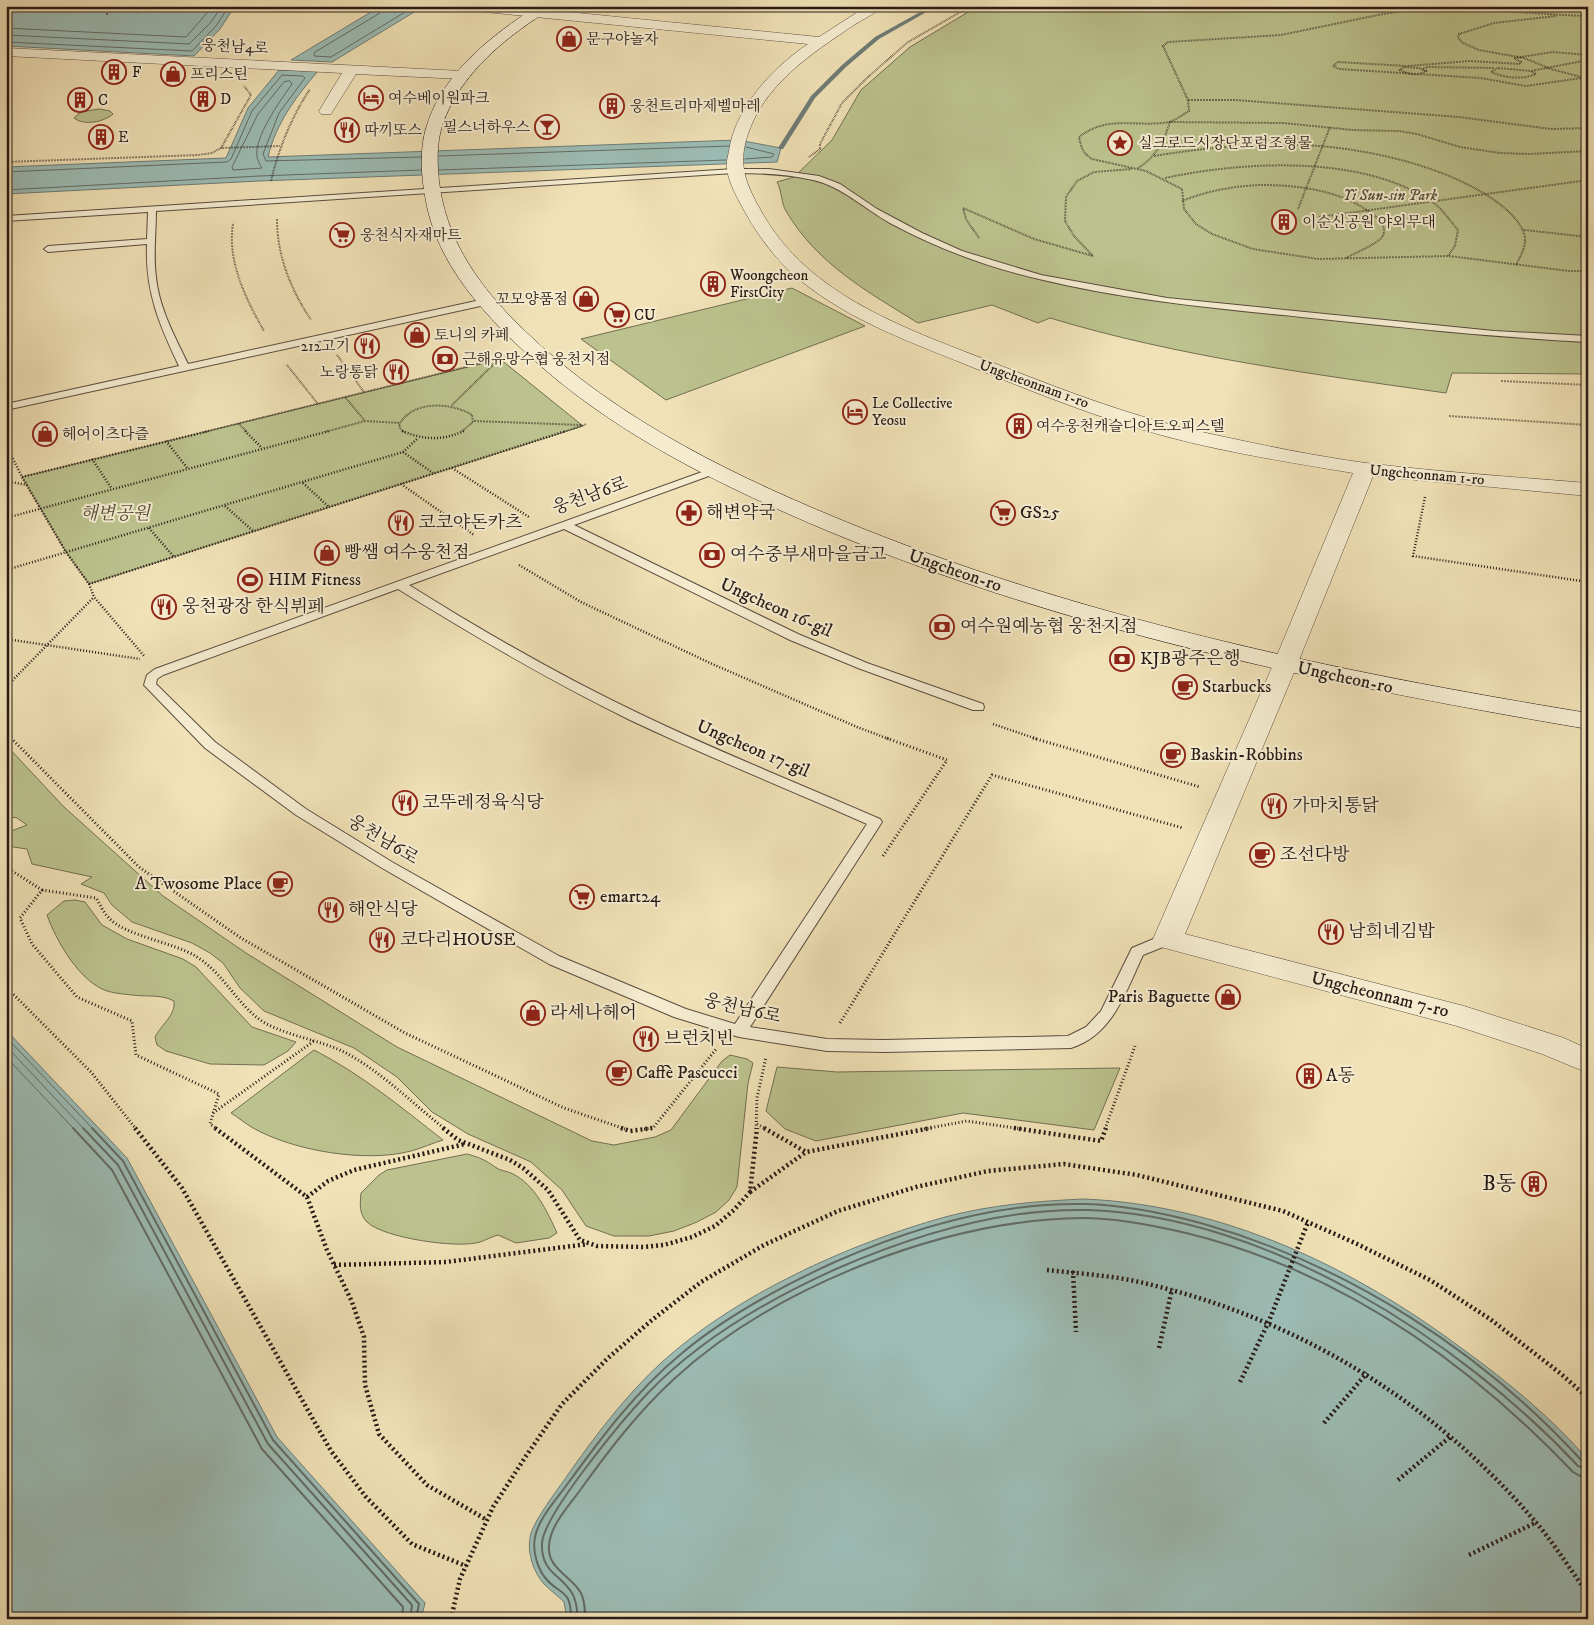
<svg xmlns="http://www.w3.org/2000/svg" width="1594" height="1625" font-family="'IM FELL DW Pica','Noto Serif KR',serif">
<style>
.green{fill:#bbc28d;stroke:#726e52}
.water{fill:#9cbcb5;stroke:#6e7c76}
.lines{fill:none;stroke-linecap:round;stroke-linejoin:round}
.shore-far1{stroke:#626c66;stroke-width:1}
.shore{stroke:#626c66;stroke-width:2}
.stream{fill:#6e7c76;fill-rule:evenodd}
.lane-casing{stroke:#5a4c3f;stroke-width:2}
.street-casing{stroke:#5a4c3f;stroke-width:1}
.secondary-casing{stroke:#281b17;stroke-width:1}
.path-far3{stroke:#281b17;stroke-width:2;stroke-dasharray:0.5 1;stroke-linecap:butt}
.path-far2{stroke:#281b17;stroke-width:2.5;stroke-dasharray:1 2;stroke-linecap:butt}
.path-far1{stroke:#281b17;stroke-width:3;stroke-dasharray:1 2.5;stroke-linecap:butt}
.path{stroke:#281b17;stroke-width:4.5;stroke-dasharray:2 3;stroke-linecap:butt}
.lane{fill:#f5ecd0;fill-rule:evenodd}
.street{fill:#f5ecd0;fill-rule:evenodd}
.secondary{fill:#f5ecd0;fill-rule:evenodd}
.labels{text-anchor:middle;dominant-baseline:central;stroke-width:4;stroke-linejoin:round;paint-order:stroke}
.far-poi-label{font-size:15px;fill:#281b17;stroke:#f5ecd0;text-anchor:start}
.far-street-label{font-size:15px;fill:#281b17;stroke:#f5ecd0}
.far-park-label{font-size:15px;font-style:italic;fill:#544d3a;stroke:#f5ecd0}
.street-label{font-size:18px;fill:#281b17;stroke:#f5ecd0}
.poi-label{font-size:18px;fill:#281b17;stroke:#f5ecd0;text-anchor:start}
.park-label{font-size:18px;font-style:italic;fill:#544d3a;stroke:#f5ecd0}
.near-poi-label{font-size:21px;fill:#281b17;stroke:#f5ecd0;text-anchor:end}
</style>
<rect width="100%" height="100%" fill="#f0e1b6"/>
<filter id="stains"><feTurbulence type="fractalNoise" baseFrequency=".004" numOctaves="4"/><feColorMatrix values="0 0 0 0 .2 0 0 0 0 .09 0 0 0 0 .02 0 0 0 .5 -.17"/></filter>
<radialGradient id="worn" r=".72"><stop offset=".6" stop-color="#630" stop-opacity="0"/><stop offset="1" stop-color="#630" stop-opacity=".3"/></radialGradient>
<path class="green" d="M986 6H1588V374L1452 373 1446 393C1313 374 1179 357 1050 318L1038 323 992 305 918 323C868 292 817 264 786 211 781 203 782 191 777 182L794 177 832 140 861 90 910 47 968 12Z
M99 109 110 111 113 114C104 122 84 126 74 118L81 112Z
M792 288 865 326 666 400 581 339Z
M500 359 583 426 89 584 66 552 22 477Z
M6 745 64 807 163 896 246 953 397 1047 592 1141 614 1145 655 1137 671 1130 722 1061 730 1055 747 1059 753 1063 748 1083 737 1187 729 1200 716 1212 697 1222 674 1231 649 1236H614L586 1226 562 1190 531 1162 468 1134 432 1112 397 1077 354 1048 264 1011 240 988 223 963 210 953 192 943 132 922 112 905 104 893 81 884 92 877 32 864 27 849 6 846V833L27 825 17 818 6 816Z
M75 900 85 902 102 925 127 939 183 959 196 967 252 1027 296 1042 288 1051 264 1065 210 1064 166 1051 157 1045 155 1037C161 1025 176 1015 174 1001 161 994 147 997 132 995 123 994 110 993 102 989 77 977 56 940 47 915L64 901Z
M314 1050C361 1074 401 1107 443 1140 433 1143 422 1148 411 1151 366 1163 294 1151 253 1128 246 1124 239 1118 231 1113Z
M777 1067 837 1072 1120 1068 1094 1130 963 1113 816 1141 785 1129 766 1111Z
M467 1154C478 1157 486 1160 495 1167 500 1171 508 1171 513 1174 535 1185 547 1211 557 1233L549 1238 516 1243 498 1235C491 1237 486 1240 480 1242 459 1249 383 1238 367 1222 359 1214 360 1204 361 1193L379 1175 387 1170Z"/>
<path class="water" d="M6 6H235L220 29 194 56 6 46Z
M381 6H424L332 62 291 60Z
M279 70 318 71C296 97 276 123 268 157L738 140 781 148 777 162 259 181 6 194V167L226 158 248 108Z
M6 1030 127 1158 277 1437 425 1603 421 1619H6Z
M1084 1199C1224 1205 1353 1267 1464 1350 1508 1382 1552 1418 1588 1460V1619H567L564 1602C558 1596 550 1590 544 1584 534 1573 527 1553 530 1538 531 1524 558 1489 567 1476 595 1436 625 1396 662 1362 736 1295 848 1244 945 1217 990 1205 1037 1201 1084 1199Z"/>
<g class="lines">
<path class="shore-far1" d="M383 6 380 13 315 52 314 56 331 57 415 6
M6 28 186 37 213 6
M6 35 189 44 211 22 222 6
M6 42 192 51 216 26 229 6
M290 81 292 84C280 101 254 137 257 157 258 161 260 165 262 168L233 170 232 167 258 114 284 82Z
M439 156 729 146
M745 159 772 157 774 154 746 147
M439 170 726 160
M6 172 227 162 231 159 252 111 282 75 303 76 305 78 279 113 263 154 266 161 421 157
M6 190 259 176 421 170
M6 1037 93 1129
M6 1046 84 1129
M6 1057 74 1129"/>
<path class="shore" d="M73 1128 112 1170 262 1449 403 1607 402 1619
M83 1128 118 1165 268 1444 412 1605 410 1619
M92 1128 123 1161 273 1440 419 1604 416 1619
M571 1619C571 1612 571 1605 568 1599 564 1591 554 1588 548 1581 538 1571 532 1552 535 1537 539 1518 555 1501 566 1486 601 1438 635 1392 681 1354 727 1315 782 1286 837 1261 914 1227 1000 1202 1085 1204 1126 1205 1164 1213 1204 1224 1347 1265 1482 1351 1582 1461L1588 1463
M578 1619C577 1610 577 1601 572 1593 560 1574 541 1572 542 1544 542 1516 625 1417 648 1393 700 1339 767 1300 836 1269 914 1235 1001 1208 1087 1210 1266 1215 1459 1339 1578 1466L1588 1469
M585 1619C585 1610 585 1601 581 1593 572 1576 547 1569 549 1546 550 1525 569 1506 581 1489 609 1450 638 1412 674 1379 728 1329 797 1291 865 1264 934 1237 1007 1219 1082 1218 1117 1218 1152 1225 1186 1233 1338 1270 1467 1361 1573 1472L1580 1476 1588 1477"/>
<path class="stream" d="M931 6H937L879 39 846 67 815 98 783 149H779L778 148 811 96 842 65 875 37Z"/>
<defs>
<path id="lane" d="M734 169H769L819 176 840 184 877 209 922 233 962 251 1041 275 1167 298 1494 331 1588 336V342C1492 337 1397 327 1301 317 1213 308 1125 300 1039 279 986 267 937 248 890 223 865 209 841 186 813 180 787 174 761 173 734 173L156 211C156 234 153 254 156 277 159 308 175 337 188 364L485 299 490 302 485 305 6 410V404L179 366C159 324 145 291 147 244L48 252 44 249 48 246 147 239 148 212 6 221V216Z
M713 468 718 471 717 473 574 525 798 634 867 663 983 704 984 707 983 710H973L858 668 790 640 564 529 409 585C484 632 560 676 640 714 719 752 800 784 880 819L882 822 750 1027 827 1039 884 1040 1068 1036 1086 1027 1101 1011 1132 948 1163 935H1173L1175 939 1173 943 1143 955C1126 991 1113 1035 1071 1048L884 1052 827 1051 739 1037 674 1017 549 964 382 868 296 815 205 748 144 685 147 675 155 669ZM398 589C474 636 550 681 630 720 708 757 788 789 867 824L735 1024 686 1009 559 956 392 862 306 809 215 742 156 684 157 679 163 675Z"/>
<path id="street" d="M459 6H507L819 37 867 6H883C875 14 863 19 854 25 811 54 763 85 747 137 738 165 746 184 760 209 808 298 911 330 999 365 1068 392 1138 419 1211 434 1262 445 1314 456 1366 463 1440 472 1514 477 1588 483V496L1373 476 1297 665 1185 934 1464 1006 1564 1038 1588 1049V1073L1542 1054 1457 1026 1157 946 1153 939 1273 665 1353 473C1282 461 1209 450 1140 429 1080 411 1021 387 962 363 905 340 850 320 801 281 774 259 755 232 739 201 734 191 728 180 727 168 726 163 728 156 729 151 735 108 773 67 808 44L465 10Z
M6 48 462 71 467 72 469 75 467 78 462 79 356 74 331 114H321L319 111 342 73 6 56Z"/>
<path id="secondary" d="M537 6H552C543 15 531 21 521 29 488 53 457 84 443 123 438 137 437 154 438 169 441 226 468 271 506 312 598 409 718 469 839 519 1079 618 1332 671 1588 713V729C1329 685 1071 632 828 531 719 485 612 433 525 352 483 313 442 268 428 211 422 184 418 152 427 125 443 73 492 35 537 6Z"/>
</defs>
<use href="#lane" class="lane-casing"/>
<use href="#street" class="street-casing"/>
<use href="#secondary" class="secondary-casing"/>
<path class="path-far3" d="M165 6V11
M195 6 196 8
M1573 6 1588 8
M107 7 117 6
M107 7V15
M136 13 137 6
M1562 15 1588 16
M1564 15 1469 9 1412 10 1383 14 1281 35 1168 42 1163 46 1188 100 1189 111C1182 115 1176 120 1169 122 1136 128 1109 114 1079 137 1081 148 1083 153 1092 159L1146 171 1182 189 1184 209 1196 224 1212 234 1253 249 1318 259 1449 256 1569 271H1588
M1556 16 1494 23 1459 34 1458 38 1463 43 1479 50 1524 58 1551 69 1581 77
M1588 55 1553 52 1514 58 1521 62 1520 64 1470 61 1407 66 1338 62 1333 66 1339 69 1480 78 1526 86 1588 77
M1404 67 1419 68 1426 71C1417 76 1409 75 1400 70Z
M1498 68 1531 71 1536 74C1522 80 1505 78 1491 72Z
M1422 69 1428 67 1494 68
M1531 71 1588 60
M1188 100H1235L1459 117 1551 129 1588 128
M221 148 251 95 244 86
M1154 156C1203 148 1252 143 1301 145 1365 147 1460 168 1508 211 1516 219 1525 229 1525 240 1525 249 1520 257 1516 265
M809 157 820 149V144L842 103 868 77 908 42 971 6
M6 162 198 155 212 153 221 148 280 146
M1138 168C1156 157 1164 141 1170 122L1283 123 1353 130 1399 131 1417 134 1460 147 1500 153 1529 154 1588 151
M1165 178C1244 161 1366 154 1435 204 1444 211 1451 222 1458 230L1455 246 1448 256
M271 181C279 148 291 118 310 89
M1182 201C1207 191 1233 186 1261 185 1301 185 1345 191 1376 217 1382 222 1387 230 1382 237 1377 244 1355 253 1346 258
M1298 209 1330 127
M1319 217 1588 180
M277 219C277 256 291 290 311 320
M233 224C227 262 246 299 264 331
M1524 230 1588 237
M979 238 966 219 963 208 1034 239 1093 256 1074 236 1065 221 1066 197 1077 181 1094 172 1132 169
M337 355 364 392
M287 365 318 404
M1501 381 1588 385
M345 397 365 421
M452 405 499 359
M1449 416 1588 425
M474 421 581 425
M239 424 247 432
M204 432 506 357
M325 432 365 421 400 423
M405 432 401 430 399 425C412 400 451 402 472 415L473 422 461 432
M563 432 587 424"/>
<path class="path-far2" d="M245 431 262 448
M402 431C424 440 442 441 464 431
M166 441 188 469
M6 445 22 477 66 552 89 584 94 597 145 657
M403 452 433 473
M92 459 112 489
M452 468 529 517
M22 477 209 431
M6 481 27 485
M303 483 329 507
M401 484 474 535
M1425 497 1413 556 1588 582
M225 506 253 531
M6 518 329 431
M149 528 174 557
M519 565 581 602 710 663 857 727 889 739
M6 570 403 452 418 438
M89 584 566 431
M6 639 140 659
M6 687 94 597
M993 724 1037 739
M6 733 12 739"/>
<path class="path-far1" d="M11 738 139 867 241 938 405 1033 564 1108 625 1129
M1033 738 1200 787
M883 856 947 760 886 738
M6 867 42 890 20 918 32 944 77 997 132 1021 136 1055 219 1094 210 1124 217 1129
M42 890 96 898C100 904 103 912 108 917 124 936 174 942 197 957 221 972 234 998 255 1016 277 1035 320 1039 346 1053 383 1073 412 1103 445 1129
M6 987 91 1072 136 1129
M840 1023 992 775 1183 828
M213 1113 314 1041
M757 1124 766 1129
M644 1129 653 1128 717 1048
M756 1129 757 1098 766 1057
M924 1129 967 1121 1022 1129
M1105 1129 1135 1046"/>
<path class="path" d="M135 1128 182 1188 331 1451 366 1497 412 1544 466 1566
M215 1128 307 1197 327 1250 352 1302 364 1337 365 1385 379 1434 427 1485 487 1520
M443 1128 458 1140 510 1160 523 1168 548 1190 580 1240 597 1246 644 1247 664 1245 692 1237 715 1226 734 1210 750 1192 757 1128
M621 1128 630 1131 653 1128
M764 1128 806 1152 931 1128
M1014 1128 1101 1141 1106 1128
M750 1192 806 1152
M307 1197 328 1181 354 1170 465 1144
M334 1265 446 1262 588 1244
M1047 1270C1074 1273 1103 1275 1130 1280 1292 1314 1433 1400 1539 1526 1557 1548 1572 1572 1588 1594
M1073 1271 1076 1332
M1159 1348 1172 1289
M1240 1382 1269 1321 1308 1222
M1324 1423 1367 1373
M1398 1480 1451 1436
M1469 1555 1537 1522
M451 1619 460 1579 493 1507 526 1456 562 1404 608 1358 652 1320 701 1282 764 1245 838 1211 916 1187 988 1171 1064 1164 1137 1175 1283 1211 1355 1243 1430 1280 1490 1319 1560 1373 1588 1398"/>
<use href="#lane" class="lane"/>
<use href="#street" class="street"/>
<use href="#secondary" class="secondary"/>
</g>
<defs>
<symbol id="shop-ring" viewBox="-11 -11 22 22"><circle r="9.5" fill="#f5ecd0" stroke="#8f2418" stroke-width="1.5"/><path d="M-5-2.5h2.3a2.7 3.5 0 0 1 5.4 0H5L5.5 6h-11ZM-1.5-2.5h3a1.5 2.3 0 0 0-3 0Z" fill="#8f2418"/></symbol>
<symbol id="building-ring" viewBox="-11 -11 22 22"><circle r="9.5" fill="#f5ecd0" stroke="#8f2418" stroke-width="1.5"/><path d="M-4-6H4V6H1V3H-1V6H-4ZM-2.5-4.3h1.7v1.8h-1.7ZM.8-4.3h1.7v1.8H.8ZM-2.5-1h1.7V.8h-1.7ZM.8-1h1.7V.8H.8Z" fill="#8f2418"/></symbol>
<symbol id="hotel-ring" viewBox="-11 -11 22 22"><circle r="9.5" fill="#f5ecd0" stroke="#8f2418" stroke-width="1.5"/><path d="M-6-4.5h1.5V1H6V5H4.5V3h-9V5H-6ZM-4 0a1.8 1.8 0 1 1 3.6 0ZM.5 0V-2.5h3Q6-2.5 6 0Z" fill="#8f2418"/></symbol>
<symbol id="bar-ring" viewBox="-11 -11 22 22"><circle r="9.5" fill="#f5ecd0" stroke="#8f2418" stroke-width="1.5"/><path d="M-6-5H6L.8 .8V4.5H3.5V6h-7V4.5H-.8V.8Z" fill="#8f2418"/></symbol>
<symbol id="restaurant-ring" viewBox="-11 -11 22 22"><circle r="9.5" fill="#f5ecd0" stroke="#8f2418" stroke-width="1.5"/><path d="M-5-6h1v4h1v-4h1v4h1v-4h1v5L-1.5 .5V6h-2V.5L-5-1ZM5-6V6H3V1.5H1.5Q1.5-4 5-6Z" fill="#8f2418"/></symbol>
<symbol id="sight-ring" viewBox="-11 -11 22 22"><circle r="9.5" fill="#f5ecd0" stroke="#8f2418" stroke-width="1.5"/><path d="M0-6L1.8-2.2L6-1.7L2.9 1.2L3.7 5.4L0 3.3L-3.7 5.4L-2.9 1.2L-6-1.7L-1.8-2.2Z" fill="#8f2418"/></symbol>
<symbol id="supermarket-ring" viewBox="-11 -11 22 22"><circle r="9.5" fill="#f5ecd0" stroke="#8f2418" stroke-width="1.5"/><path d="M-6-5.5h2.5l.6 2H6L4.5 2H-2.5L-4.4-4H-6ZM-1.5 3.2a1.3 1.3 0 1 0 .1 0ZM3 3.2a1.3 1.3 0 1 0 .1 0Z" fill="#8f2418"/></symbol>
<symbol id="bank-ring" viewBox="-11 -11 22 22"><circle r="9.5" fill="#f5ecd0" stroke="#8f2418" stroke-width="1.5"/><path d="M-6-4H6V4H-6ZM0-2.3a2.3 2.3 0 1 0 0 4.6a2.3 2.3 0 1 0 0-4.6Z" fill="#8f2418"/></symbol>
<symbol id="pharmacy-ring" viewBox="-11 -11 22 22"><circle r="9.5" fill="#f5ecd0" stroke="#8f2418" stroke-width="1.5"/><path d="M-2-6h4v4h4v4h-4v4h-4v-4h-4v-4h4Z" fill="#8f2418"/></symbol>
<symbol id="stadium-ring" viewBox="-11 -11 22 22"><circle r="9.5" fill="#f5ecd0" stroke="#8f2418" stroke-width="1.5"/><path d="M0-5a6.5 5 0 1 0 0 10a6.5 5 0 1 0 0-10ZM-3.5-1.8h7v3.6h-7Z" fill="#8f2418"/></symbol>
<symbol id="cafe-ring" viewBox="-11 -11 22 22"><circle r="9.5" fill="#f5ecd0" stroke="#8f2418" stroke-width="1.5"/><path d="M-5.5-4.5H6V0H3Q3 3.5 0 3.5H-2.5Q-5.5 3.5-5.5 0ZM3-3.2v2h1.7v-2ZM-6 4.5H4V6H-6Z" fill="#8f2418"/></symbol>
</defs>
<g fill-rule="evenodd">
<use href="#shop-ring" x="555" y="25" width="28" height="28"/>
<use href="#building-ring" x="100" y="58" width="28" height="28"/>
<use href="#shop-ring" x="159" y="60" width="28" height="28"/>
<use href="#hotel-ring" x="357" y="84" width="28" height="28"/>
<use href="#building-ring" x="189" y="85" width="28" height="28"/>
<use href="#building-ring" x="66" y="86" width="28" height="28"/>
<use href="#building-ring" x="598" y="92" width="28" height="28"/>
<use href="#bar-ring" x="533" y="113" width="28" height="28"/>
<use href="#restaurant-ring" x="333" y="116" width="28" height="28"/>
<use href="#building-ring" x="87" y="123" width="28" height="28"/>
<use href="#sight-ring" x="1106" y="129" width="28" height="28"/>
<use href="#building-ring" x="1270" y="208" width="28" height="28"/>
<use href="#supermarket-ring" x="328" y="221" width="28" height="28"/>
<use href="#building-ring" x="699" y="270" width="28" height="28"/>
<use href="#shop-ring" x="572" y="285" width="28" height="28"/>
<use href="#supermarket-ring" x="603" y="301" width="28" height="28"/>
<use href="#shop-ring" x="403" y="321" width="28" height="28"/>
<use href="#restaurant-ring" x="353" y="332" width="28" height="28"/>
<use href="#bank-ring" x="431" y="345" width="28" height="28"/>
<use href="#restaurant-ring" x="382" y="358" width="28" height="28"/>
<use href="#hotel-ring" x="841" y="398" width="28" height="28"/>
<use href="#building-ring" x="1005" y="412" width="28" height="28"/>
<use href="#shop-ring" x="31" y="420" width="28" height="28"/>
<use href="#pharmacy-ring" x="675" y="499" width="28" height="28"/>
<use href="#supermarket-ring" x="989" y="499" width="28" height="28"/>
<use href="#restaurant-ring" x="387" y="509" width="28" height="28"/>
<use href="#shop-ring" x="313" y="539" width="28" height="28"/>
<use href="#bank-ring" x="698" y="541" width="28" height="28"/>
<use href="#stadium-ring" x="236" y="566" width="28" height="28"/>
<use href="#restaurant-ring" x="150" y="593" width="28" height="28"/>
<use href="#bank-ring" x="928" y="613" width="28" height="28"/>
<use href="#bank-ring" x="1108" y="645" width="28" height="28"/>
<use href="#cafe-ring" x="1171" y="673" width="28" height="28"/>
<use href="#cafe-ring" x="1159" y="741" width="28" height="28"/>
<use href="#restaurant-ring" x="391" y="789" width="28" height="28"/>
<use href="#restaurant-ring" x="1260" y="792" width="28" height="28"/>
<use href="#cafe-ring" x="1248" y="841" width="28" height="28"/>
<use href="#cafe-ring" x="266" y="870" width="28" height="28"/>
<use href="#supermarket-ring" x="568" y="883" width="28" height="28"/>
<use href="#restaurant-ring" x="317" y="896" width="28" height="28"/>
<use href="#restaurant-ring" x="1317" y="918" width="28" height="28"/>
<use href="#restaurant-ring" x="368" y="926" width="28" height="28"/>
<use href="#shop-ring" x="1214" y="983" width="28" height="28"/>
<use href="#shop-ring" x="519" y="999" width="28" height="28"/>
<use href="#restaurant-ring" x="632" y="1025" width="28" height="28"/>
<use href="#cafe-ring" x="605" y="1059" width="28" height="28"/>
<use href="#building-ring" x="1295" y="1062" width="28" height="28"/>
<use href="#building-ring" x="1520" y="1170" width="28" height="28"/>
</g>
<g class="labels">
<g class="far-poi-label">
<text x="586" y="39">문구야놀자</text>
<text x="132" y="72">F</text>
<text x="190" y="74">프리스틴</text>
<text x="388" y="98">여수베이원파크</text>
<text x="220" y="99">D</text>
<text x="98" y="100">C</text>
<text x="630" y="106">웅천트리마제벨마레</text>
<text x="530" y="127" text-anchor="end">필스너하우스</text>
<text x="364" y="130">따끼또스</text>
<text x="118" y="137">E</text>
<text x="1138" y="143">실크로드시장단포럼조형물</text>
<text x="1302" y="222">이순신공원 야외무대</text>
<text x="360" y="235">웅천식자재마트</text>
<text x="730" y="275">Woongcheon<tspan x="730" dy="17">FirstCity</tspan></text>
<text x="568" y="299" text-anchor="end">꼬모양품점</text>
<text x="634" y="315">CU</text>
<text x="434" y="335">토니의 카페</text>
<text x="350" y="346" text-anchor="end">212고기</text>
<text x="462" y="359">근해유망수협 웅천지점</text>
<text x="378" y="372" text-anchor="end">노랑통닭</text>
<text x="872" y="403">Le Collective<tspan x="872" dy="17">Yeosu</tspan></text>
<text x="1036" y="426">여수웅천캐슬디아트오피스텔</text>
<text x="62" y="434">헤어이츠다즐</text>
</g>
<g class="far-street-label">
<text transform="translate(235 47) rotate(3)">웅천남4로</text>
<text transform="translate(1034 384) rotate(20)">Ungcheonnam 1-ro</text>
<text transform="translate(1427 475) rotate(5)">Ungcheonnam 1-ro</text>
</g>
<g class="far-park-label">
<text x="1390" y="195">Yi Sun-sin Park</text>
</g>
<g class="street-label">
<text transform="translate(590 496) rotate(-20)">웅천남6로</text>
<text transform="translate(955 571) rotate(19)">Ungcheon-ro</text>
<text transform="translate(776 608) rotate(24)">Ungcheon 16-gil</text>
<text transform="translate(1345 678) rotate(12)">Ungcheon-ro</text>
<text transform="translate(753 749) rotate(23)">Ungcheon 17-gil</text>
<text transform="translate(383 840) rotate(31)">웅천남6로</text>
<text transform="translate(1380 995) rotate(14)">Ungcheonnam 7-ro</text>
<text transform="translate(742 1009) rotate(13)">웅천남6로</text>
</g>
<g class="poi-label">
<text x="706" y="513">해변약국</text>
<text x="1020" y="513">GS25</text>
<text x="418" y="523">코코야돈카츠</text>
<text x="344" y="553">빵쌤 여수웅천점</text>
<text x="730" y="555">여수중부새마을금고</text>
<text x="268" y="580">HIM Fitness</text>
<text x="182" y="607">웅천광장 한식뷔페</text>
<text x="960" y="627">여수원예농협 웅천지점</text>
<text x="1140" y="659">KJB광주은행</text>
<text x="1202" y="687">Starbucks</text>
<text x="1190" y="755">Baskin-Robbins</text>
<text x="422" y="803">코뚜레정육식당</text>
<text x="1292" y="806">가마치통닭</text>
<text x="1280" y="855">조선다방</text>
<text x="262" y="884" text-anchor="end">A Twosome Place</text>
<text x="600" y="897">emart24</text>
<text x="348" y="910">해안식당</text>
<text x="1348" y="932">남희네김밥</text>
<text x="400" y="940">코다리HOUSE</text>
<text x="1210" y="997" text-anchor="end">Paris Baguette</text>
<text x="550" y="1013">라세나헤어</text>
<text x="664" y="1039">브런치빈</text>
<text x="636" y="1073">Caffè Pascucci</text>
<text x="1326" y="1076">A동</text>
</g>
<g class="park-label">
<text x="115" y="514">해변공원</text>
</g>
<g class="near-poi-label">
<text x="1516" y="1184">B동</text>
</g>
</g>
<rect width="1594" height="1625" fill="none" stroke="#f0e1b6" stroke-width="25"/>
<rect x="8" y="8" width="1579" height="1610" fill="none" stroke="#281b17" stroke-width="2.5"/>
<rect x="12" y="12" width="1569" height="1600" fill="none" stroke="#281b17"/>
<rect width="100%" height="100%" filter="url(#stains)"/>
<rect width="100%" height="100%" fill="url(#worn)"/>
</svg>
